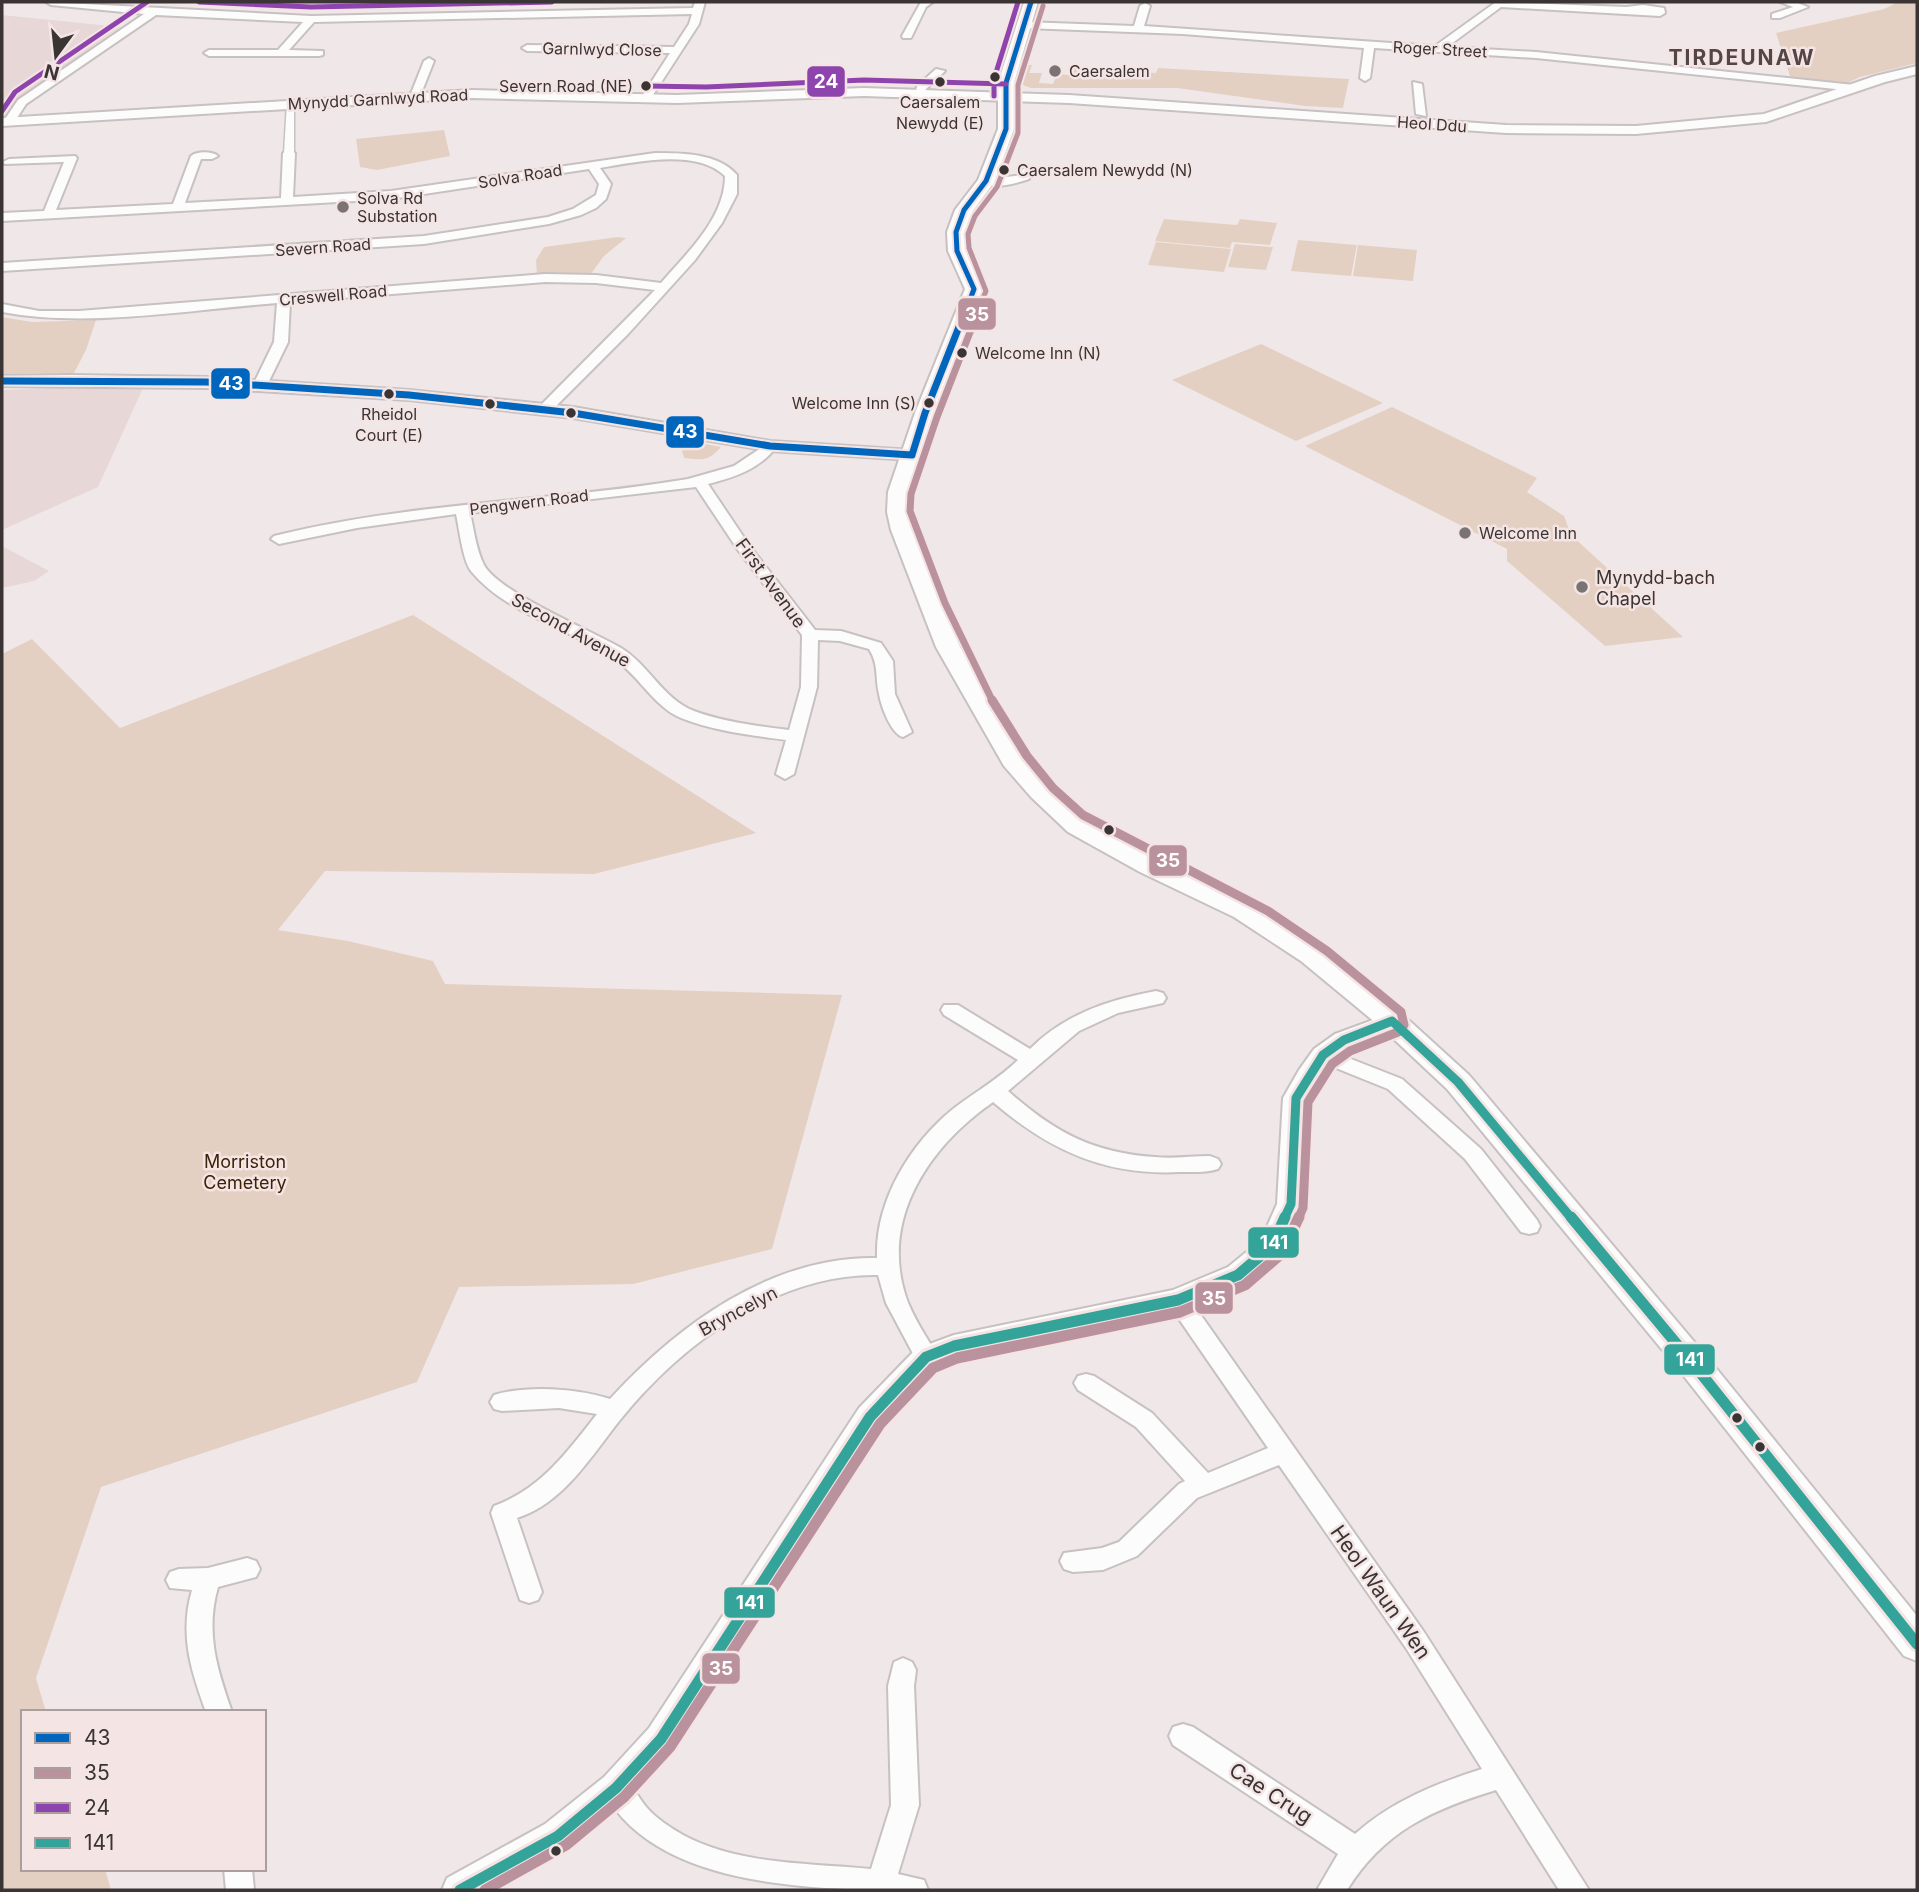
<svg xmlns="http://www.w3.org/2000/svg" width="1919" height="1892" font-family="Inter,sans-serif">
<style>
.built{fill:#e8d7d7}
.green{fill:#e4d0c3}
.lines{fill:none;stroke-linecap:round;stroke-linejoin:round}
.pedestrian-casing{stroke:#c7c1c1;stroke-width:3}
.minor-casing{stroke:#c7c1c1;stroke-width:4}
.tertiary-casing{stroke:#c7c1c1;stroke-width:4}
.secondary-casing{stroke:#c7c1c1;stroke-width:4}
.pedestrian{fill:#fdfcfc;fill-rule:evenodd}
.minor{fill:#fdfcfc;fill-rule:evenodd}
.tertiary{fill:#fdfcfc;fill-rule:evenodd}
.secondary{fill:#fdfcfc;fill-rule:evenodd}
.bus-1-far1-casing{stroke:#f4e5e4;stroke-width:9}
.bus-1-casing{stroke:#f4e5e4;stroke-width:11}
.bus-2-far3-casing{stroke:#f4e5e4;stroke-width:9}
.bus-2-far2-casing{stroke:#f4e5e4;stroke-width:11}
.bus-2-far1-casing{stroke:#f4e5e4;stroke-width:14}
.bus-2-casing{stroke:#f4e5e4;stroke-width:17}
.bus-3-casing{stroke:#f4e5e4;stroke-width:9}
.bus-4-far1-casing{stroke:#f4e5e4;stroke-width:14}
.bus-4-casing{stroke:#f4e5e4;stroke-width:17}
.bus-1-far1{stroke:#0065bd;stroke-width:5}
.bus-1{stroke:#0065bd;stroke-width:7}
.bus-2-far3{stroke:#b9929d;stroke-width:5}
.bus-2-far2{stroke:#b9929d;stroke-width:7}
.bus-2-far1{stroke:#b9929d;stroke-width:9}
.bus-2{stroke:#b9929d;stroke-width:11}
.bus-3{stroke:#8e44ad;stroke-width:5}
.bus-4-far1{stroke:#34a49a;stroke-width:9}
.bus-4{stroke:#34a49a;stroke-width:11}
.poi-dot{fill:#7a7373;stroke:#f4e5e4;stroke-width:2.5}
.bus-dot{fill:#3a3434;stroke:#f4e5e4;stroke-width:2.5}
.labels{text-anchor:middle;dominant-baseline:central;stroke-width:5;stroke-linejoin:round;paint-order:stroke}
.far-street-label{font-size:16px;fill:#3a3434;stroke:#f4e5e4}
.far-poi-label{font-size:16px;fill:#3a3434;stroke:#f4e5e4;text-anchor:start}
.bus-label{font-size:16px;fill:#3a3434;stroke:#f4e5e4;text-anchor:end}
.poi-label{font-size:18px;fill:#3a3434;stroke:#f4e5e4;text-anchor:start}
.street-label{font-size:18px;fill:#3a3434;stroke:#f4e5e4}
.park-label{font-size:18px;fill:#3c2206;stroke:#f4e5e4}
.far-district-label{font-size:21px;font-weight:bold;letter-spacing:2px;fill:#524646;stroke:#f4e5e4}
.near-street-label{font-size:21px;fill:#3a3434;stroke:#f4e5e4}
.line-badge{stroke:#f4e5e4;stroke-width:2.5}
.badge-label{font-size:19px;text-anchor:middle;font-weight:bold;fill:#fff}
</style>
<rect width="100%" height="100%" fill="#f0e8e8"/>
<path class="built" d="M2 15 120 27 16 101 2 117Z
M49 388H143L98 487 2 530V390Z
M2 546 49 571 34 581 2 588Z"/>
<path class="green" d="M1898 2H1917V63L1860 77 1845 84 1791 79 1776 33 1884 9Z
M1021 65H1032L1029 73H1042L1039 83 1053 84 1057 74 1071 75 1074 67 1156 73 1158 68 1349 79 1343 108 1305 106 1177 88H1031L1020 84Z
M444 130 450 156 377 170 360 167 356 139Z
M1164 219 1237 225 1240 219 1277 223 1270 245 1232 242 1230 248 1155 241Z
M618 237 626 238 604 256 590 275H537L536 260 544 247Z
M1298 240 1357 245 1351 276 1291 271Z
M1156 242 1231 249 1224 272 1148 265Z
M1235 244 1273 247 1266 270 1228 267Z
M1358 245 1417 250 1413 281 1353 276Z
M2 317 32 322 96 320 86 350 74 373 2 374Z
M1261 344 1383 403 1296 441 1172 380Z
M1392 407 1537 478 1527 492 1564 516 1571 535 1683 637 1605 646 1507 561V549L1305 446Z
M684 440 721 447C708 462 702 460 684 458L680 442Z
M413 615 756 833 594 874 325 871 278 930 348 941 433 961 445 984 842 995 772 1249 633 1284 459 1287 417 1382 101 1487 36 1678 46 1712H23V1869H105L111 1890H2V654L32 639 120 728Z"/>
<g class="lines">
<defs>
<path id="pedestrian" d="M287 102 294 104V153L289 156 284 153Z"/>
<path id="minor" d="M46 2 311 16 693 8 695 2H705L699 24 651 98 646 101 641 98 670 53 527 51 522 48 527 45 674 47 689 24 692 14 314 22 289 50 323 51V55L319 56H209L204 53 209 50H278L303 22 156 15 26 104 13 124H5L3 122 18 100 144 14 51 5Z
M921 2H933L926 7 911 38H903L902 36Z
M1496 2 1626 7 1643 5 1664 8 1665 13 1660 16 1501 7 1447 47 1536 52 1854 85 1859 88 1854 91 1536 58 1374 48 1370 78 1365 81 1360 78 1364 48 1183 34 1025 28 1020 25 1025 22 1134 26 1140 6 1145 3 1150 6 1144 26 1435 46Z
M1780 2H1795L1808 7 1780 18H1772V14L1793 7Z
M429 58 434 61 420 96 411 98 410 96 424 61Z
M936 69 945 71 926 89 923 97H915L917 86Z
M1413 82 1422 84 1426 116 1416 114Z
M289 150 295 153 293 197 391 191 655 153C682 153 718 153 737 175V194L722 223 695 260 628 334 550 412H540V406L655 290 596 283 545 282 290 302 288 342 268 383 261 387 254 383 274 342 277 303C190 310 86 328 2 312V304L39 311H79L545 274 596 275 661 283C687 253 725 218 725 176 697 148 634 162 600 168L611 184 606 199 596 208 581 215 549 224 424 244 2 271V263L424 236 548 217 573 209 596 195 599 184 589 169 391 199 2 221V213L44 211 64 162 5 164 3 162 9 159 75 156 77 158 56 210 173 204 191 156C197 151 212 151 218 156L212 159H201L185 203 281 198 283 153Z
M1027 168 1033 171 1029 179C1014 184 994 190 980 181 990 174 1007 179 1020 175L1023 169Z
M770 442 777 446C760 469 735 477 708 484L749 545 815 630 841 631 881 643 893 661 895 694 912 732 903 737C891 734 881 706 879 694 875 677 879 665 869 649L840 641 818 640 817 687 794 774 785 779 776 774 786 740C751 735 713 731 681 718 653 706 638 674 613 658 569 628 506 614 471 571 463 561 459 528 456 514L357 528 279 544 271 539 274 536C410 502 550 502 688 479L734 466ZM696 487 738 550 802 635 801 687 789 730C757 726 724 722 694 711 663 699 649 665 621 648 592 631 498 592 484 565 476 550 474 529 470 513Z
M1156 991 1163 993 1166 998 1163 1003 1118 1013 1079 1031 1008 1091C1054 1132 1093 1153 1155 1157 1173 1159 1192 1156 1210 1156L1218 1159 1221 1164 1218 1169C1206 1173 1192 1172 1180 1172 1105 1176 1049 1150 993 1102 931 1145 881 1216 905 1294 912 1317 927 1337 938 1357L934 1363 926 1366 918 1363 886 1303 878 1275C777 1273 681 1344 620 1420 591 1456 564 1503 517 1518L542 1592 538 1600 529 1603 520 1600 491 1513 494 1506C541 1489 568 1451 597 1414L559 1408 502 1411 494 1409 490 1402 494 1395C527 1385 577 1388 610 1399 678 1325 771 1256 877 1258 875 1201 910 1144 953 1109 975 1092 999 1079 1018 1060L944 1015 941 1010 944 1005H958L1030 1049C1065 1014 1108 1000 1156 991Z
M1323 1048 1402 1079 1481 1149 1537 1220 1540 1226 1537 1232 1529 1234 1521 1232 1465 1159 1388 1089 1316 1060 1313 1055 1316 1050Z
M1178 1291 1186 1294 1424 1632 1589 1890H1559L1496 1790C1431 1810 1384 1831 1347 1890H1317L1338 1854 1173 1745 1169 1736 1173 1727 1183 1724 1193 1727 1355 1834C1392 1801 1435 1784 1482 1769L1406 1648 1279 1465 1197 1498 1137 1556 1103 1570 1073 1572 1064 1569 1060 1561 1064 1553 1102 1548 1119 1542 1179 1484 1185 1481 1136 1427 1078 1390 1074 1383 1078 1376 1086 1374 1094 1376 1152 1413 1208 1473 1268 1448 1170 1306 1167 1300 1170 1294Z
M247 1558 256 1561 260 1569 256 1577 218 1587C205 1632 217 1669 232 1712H206C191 1671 179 1634 192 1590L170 1588 166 1580 170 1572 179 1569 208 1568Z
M903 1658 912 1662 916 1670 914 1686 919 1805 898 1874 924 1880 928 1890C824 1890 654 1892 602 1788L606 1779 616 1775C632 1781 637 1797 648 1809 657 1819 671 1828 683 1835 739 1865 809 1863 871 1869L891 1805 888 1686 894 1662Z
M224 1869H252L254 1890H226Z"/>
<path id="tertiary" d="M1917 66V74L1885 82 1766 122 1636 134 1506 133 1069 103 864 96 677 103 472 98 2 126V118L472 90 677 95 864 88 1069 95 1506 125 1636 126 1764 114 1875 76Z
M70 375 206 377 409 390 573 407 770 441 912 450 921 455 912 460 770 451 573 418 409 400 206 388 2 386V376Z
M1392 1013 1401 1015 1405 1021 1401 1027 1353 1046 1332 1061 1322 1075 1309 1098 1305 1204 1282 1253 1248 1283 1178 1311 958 1357 936 1365 881 1426 673 1750 628 1799 571 1848 494 1890H442L447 1878 545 1824 604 1777 649 1728 859 1408 916 1349 954 1335 1173 1290 1228 1267 1261 1240 1277 1204 1283 1098 1299 1070 1314 1049 1335 1034Z"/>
<path id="secondary" d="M1024 2H1038L1014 83V129L995 181 973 211 965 232 966 251 983 289 935 413 910 492 909 512 913 530 960 647 1028 762 1049 787 1086 820 1158 860 1254 905 1321 949 1402 1014 1469 1075 1707 1357 1917 1616V1661L1904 1656 1683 1375 1447 1089 1382 1028 1301 961 1234 917 1140 872 1068 832 1031 797 1004 766 936 647 891 530 887 512 888 492 915 413 965 289 948 251 947 232 955 210 978 180 998 129V83Z"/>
</defs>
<use href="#pedestrian" class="pedestrian-casing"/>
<use href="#minor" class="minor-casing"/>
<use href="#tertiary" class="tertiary-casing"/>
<use href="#secondary" class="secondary-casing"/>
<use href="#pedestrian" class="pedestrian"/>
<use href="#minor" class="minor"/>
<use href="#tertiary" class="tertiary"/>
<use href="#secondary" class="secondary"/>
<defs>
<path id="bus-1-far1" d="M968 305 974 289 957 251 956 232 964 210 986 181 1006 129V83L1031 2"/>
<path id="bus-1" d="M2 381 206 382 409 395 573 413 770 446 912 455
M912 455 925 413 968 304"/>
<path id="bus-2-far3" d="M980 305 986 291 969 248 968 234 975 216 997 187 1018 133V85L1043 6"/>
<path id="bus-2-far2" d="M981 304 937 417 911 494 910 511 945 603 993 702"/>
<path id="bus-2-far1" d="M992 700 1027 756 1053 788 1083 815 1268 911 1327 951 1401 1012 1404 1025 1398 1032 1350 1051 1332 1064 1308 1102 1303 1208 1298 1219"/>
<path id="bus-2" d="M485 1890 566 1845 624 1797 670 1747 880 1424 933 1368 957 1358 1180 1312 1245 1285 1282 1253 1299 1217"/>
<path id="bus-3" d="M199 2 311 7 552 2
M646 86 706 87 864 80 1006 84
M994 96V79L1018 2
M2 111 15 92 147 2"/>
<path id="bus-4-far1" d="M1284 1219 1291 1204 1296 1098 1323 1055 1344 1040 1392 1021 1458 1082 1572 1219"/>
<path id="bus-4" d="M1571 1217 1695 1366 1917 1644
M460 1890 558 1836 616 1788 661 1739 870 1417 926 1357 954 1346 1178 1300 1238 1275 1272 1246 1285 1217"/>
</defs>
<use href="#bus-1-far1" class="bus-1-far1-casing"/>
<use href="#bus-1" class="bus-1-casing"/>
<use href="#bus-2-far3" class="bus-2-far3-casing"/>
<use href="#bus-2-far2" class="bus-2-far2-casing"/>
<use href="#bus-2-far1" class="bus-2-far1-casing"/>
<use href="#bus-2" class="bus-2-casing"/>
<use href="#bus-3" class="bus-3-casing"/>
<use href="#bus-4-far1" class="bus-4-far1-casing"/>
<use href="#bus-4" class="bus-4-casing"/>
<use href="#bus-1-far1" class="bus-1-far1"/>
<use href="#bus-1" class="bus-1"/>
<use href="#bus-2-far3" class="bus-2-far3"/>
<use href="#bus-2-far2" class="bus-2-far2"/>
<use href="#bus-2-far1" class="bus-2-far1"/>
<use href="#bus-2" class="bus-2"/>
<use href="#bus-3" class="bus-3"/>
<use href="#bus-4-far1" class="bus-4-far1"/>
<use href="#bus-4" class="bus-4"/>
</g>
<g class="poi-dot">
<circle cx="1055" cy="71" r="7"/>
<circle cx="343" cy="207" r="7"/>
<circle cx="1465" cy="533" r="7"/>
<circle cx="1582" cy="587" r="7"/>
</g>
<g class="bus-dot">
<circle cx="995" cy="77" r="6"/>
<circle cx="940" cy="82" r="6"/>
<circle cx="646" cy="86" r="6"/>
<circle cx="1004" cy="170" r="6"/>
<circle cx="962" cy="353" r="6"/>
<circle cx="389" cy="394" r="6"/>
<circle cx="929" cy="403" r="6"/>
<circle cx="490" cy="404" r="6"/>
<circle cx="571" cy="413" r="6"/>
<circle cx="1109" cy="830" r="6"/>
<circle cx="1737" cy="1418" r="6"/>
<circle cx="1760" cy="1447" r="6"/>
<circle cx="556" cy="1851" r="6"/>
</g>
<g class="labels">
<g class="far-street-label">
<text transform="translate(602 49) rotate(1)">Garnlwyd Close</text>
<text transform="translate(1440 49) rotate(3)">Roger Street</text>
<text transform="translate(378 99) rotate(-3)">Mynydd Garnlwyd Road</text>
<text transform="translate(1432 124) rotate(4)">Heol Ddu</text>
<text transform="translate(520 176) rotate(-9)">Solva Road</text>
<text transform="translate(323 247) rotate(-4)">Severn Road</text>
<text transform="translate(333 295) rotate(-5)">Creswell Road</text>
<text transform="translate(529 502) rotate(-7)">Pengwern Road</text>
</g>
<g class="far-poi-label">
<text x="1069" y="71">Caersalem</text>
<text x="357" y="198">Solva Rd<tspan x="357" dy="18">Substation</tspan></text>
<text x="1479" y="533">Welcome Inn</text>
</g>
<g class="bus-label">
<text x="633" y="86">Severn Road (NE)</text>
<text x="940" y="102" text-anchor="middle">Caersalem<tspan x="940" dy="21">Newydd (E)</tspan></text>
<text x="1017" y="170" text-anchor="start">Caersalem Newydd (N)</text>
<text x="975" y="353" text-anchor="start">Welcome Inn (N)</text>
<text x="916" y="403">Welcome Inn (S)</text>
<text x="389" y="414" text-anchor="middle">Rheidol<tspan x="389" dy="21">Court (E)</tspan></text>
</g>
<g class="poi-label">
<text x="1596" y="577">Mynydd-bach<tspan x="1596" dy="21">Chapel</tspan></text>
</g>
<g class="street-label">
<text transform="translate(771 583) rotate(54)">First Avenue</text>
<text transform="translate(571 630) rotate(29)">Second Avenue</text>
<text transform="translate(738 1311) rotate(-28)">Bryncelyn</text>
</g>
<g class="park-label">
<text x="245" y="1161">Morriston<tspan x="245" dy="21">Cemetery</tspan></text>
</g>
<g class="far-district-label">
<text x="1742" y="57">TIRDEUNAW</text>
</g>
<g class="near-street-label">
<text transform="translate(1381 1592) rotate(55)">Heol Waun Wen</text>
<text transform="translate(1271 1793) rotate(33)">Cae Crug</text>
</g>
</g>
<g class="line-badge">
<rect x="806" y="65" width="40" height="33" rx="7" fill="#8e44ad"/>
<rect x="957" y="297" width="40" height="34" rx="7" fill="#b9929d"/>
<rect x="210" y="367" width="41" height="33" rx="7" fill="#0065bd"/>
<rect x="665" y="415" width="40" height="34" rx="7" fill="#0065bd"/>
<rect x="1148" y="844" width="40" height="33" rx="7" fill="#b9929d"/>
<rect x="1247" y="1226" width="53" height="33" rx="7" fill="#34a49a"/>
<rect x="1194" y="1281" width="40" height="34" rx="7" fill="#b9929d"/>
<rect x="1663" y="1343" width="53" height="33" rx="7" fill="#34a49a"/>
<rect x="723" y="1586" width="53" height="33" rx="7" fill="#34a49a"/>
<rect x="701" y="1652" width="40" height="33" rx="7" fill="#b9929d"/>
</g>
<g class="badge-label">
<text x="826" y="88">24</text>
<text x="977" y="321">35</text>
<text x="231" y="390">43</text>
<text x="685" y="438">43</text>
<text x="1168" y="867">35</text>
<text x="1274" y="1249">141</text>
<text x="1214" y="1305">35</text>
<text x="1690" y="1366">141</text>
<text x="750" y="1609">141</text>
<text x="721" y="1675">35</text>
</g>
<rect width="1919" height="1892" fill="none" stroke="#3a3434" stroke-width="7"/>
<rect x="21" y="1710" width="245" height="161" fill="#f4e5e4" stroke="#aa9e9e" stroke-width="2"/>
<rect x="35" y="1733" width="35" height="10" fill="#0065bd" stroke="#aa9e9e" stroke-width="2"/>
<text x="84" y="1745" font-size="21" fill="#3a3434">43</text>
<rect x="35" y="1768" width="35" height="10" fill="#b9929d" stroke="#aa9e9e" stroke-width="2"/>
<text x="84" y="1780" font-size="21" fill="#3a3434">35</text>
<rect x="35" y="1803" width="35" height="10" fill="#8e44ad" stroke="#aa9e9e" stroke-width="2"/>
<text x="84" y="1815" font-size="21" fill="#3a3434">24</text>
<rect x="35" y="1838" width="35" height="10" fill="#34a49a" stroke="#aa9e9e" stroke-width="2"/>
<text x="84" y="1850" font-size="21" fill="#3a3434">141</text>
<g transform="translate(56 56) rotate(195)" stroke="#f4e5e4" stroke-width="5" paint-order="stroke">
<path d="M0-5L12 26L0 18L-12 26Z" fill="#3a3434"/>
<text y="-10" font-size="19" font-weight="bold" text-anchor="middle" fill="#3a3434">N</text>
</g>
</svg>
